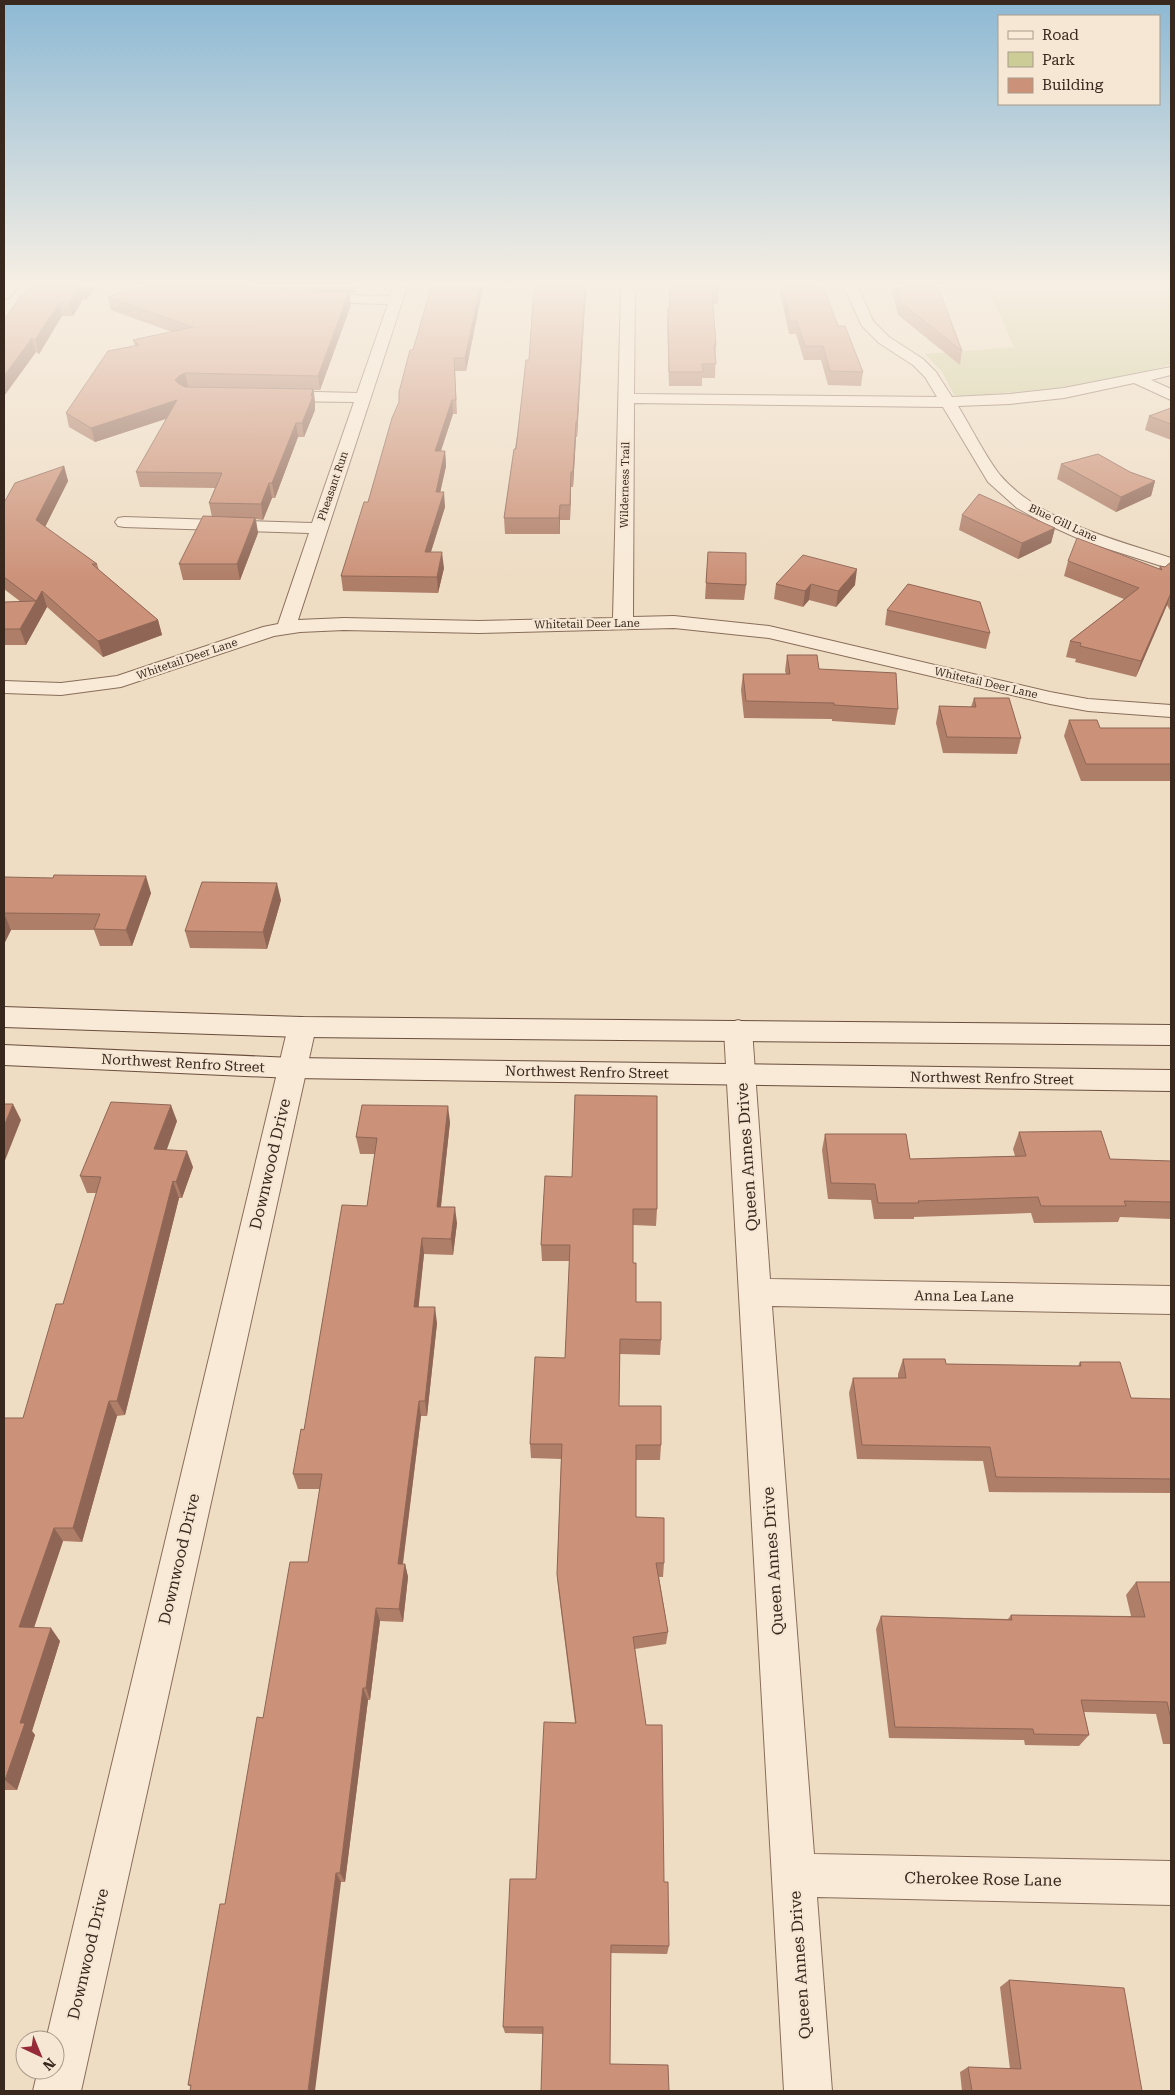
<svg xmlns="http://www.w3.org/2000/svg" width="1175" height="2095" font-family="'Roboto Serif',serif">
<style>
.green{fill:#cccc97}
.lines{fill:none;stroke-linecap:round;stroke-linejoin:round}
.minor-casing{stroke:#886d5a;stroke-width:2}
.secondary-casing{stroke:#6a4e3d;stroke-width:2}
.minor{fill:#f9ead7;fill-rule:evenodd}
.secondary{fill:#f9ead7;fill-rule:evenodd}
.wall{fill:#af7e68}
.shaded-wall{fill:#8f6655}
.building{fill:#cc9279;stroke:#8f6655}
.labels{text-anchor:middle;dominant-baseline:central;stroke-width:4.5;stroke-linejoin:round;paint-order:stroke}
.far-street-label{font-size:11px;fill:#38281e;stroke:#f5e7d3}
.street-label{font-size:14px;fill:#38281e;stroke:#f5e7d3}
.near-street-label{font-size:16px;fill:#38281e;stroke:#f5e7d3}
</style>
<rect width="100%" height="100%" fill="#eedcc3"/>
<path class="green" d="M987 287H1171V364C1104 386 1032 391 962 396L954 395 943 373 925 354 1014 347Z"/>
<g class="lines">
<defs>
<path id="minor" d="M4 287H18L9 298 4 299Z
M393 287H407L298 620 344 618 479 621 613 618 621 287H635L634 394 937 397 925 377 913 365 879 343 862 326 844 287H858L873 321 889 337 923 359 936 372 952 397 1010 394 1064 388 1171 367V375L1151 380 1171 389V400L1134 383 1064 398 1010 404 958 406C971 427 985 456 1000 475 1039 521 1116 540 1171 558V569L1086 542 1044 523 1017 508 988 482 943 407 634 403 633 617 674 616 769 626 1050 692 1088 699 1171 705V717L1088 711 1050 704 769 638 674 628 479 633 344 630 300 632 274 636 121 687 61 695 4 693V681L61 683 117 676 263 627 278 624 309 533 124 527 118 526 115 522 118 518 124 517 312 523 354 402 277 401 272 399 269 396 272 393 277 391 357 393 388 304 312 302 305 298 312 294 390 296Z
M302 1017 312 1020 316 1027 81 2091H33L38 2070H55V2040H46L288 1027 292 1020Z
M738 1020 748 1023 752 1030 770 1279 1171 1286V1314L772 1306 814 1854 1171 1861V1905L817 1897 832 2091H784L724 1030 728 1023Z"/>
<path id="secondary" d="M4 1007 302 1017 1171 1025V1045L302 1037 4 1027Z
M4 1045 292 1058 1171 1070V1091L292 1078 4 1065Z"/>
</defs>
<use href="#minor" class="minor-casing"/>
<use href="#secondary" class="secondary-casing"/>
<use href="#minor" class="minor"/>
<use href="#secondary" class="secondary"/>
</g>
<path class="wall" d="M31 287H96L86 300 83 299 73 316H62L39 354 36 352 4 396V320Z
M140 287H358L355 293H349L351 305 320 390H314L315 403V410L304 437H298L275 498H272L263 520 256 519 258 533 240 580H183L179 564 212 517 209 503 215 488 140 487 136 472 166 419 95 442 69 427 66 413 135 346 133 340 172 332 111 310 108 297Z
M483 287 466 371H455L457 414H453L441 451H445L446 466 440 492 445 507 431 552 444 568 438 593 343 591 341 576 368 502 399 402 413 350Z
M534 287H586L577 437H576L573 487H571L570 520H560V534H505L504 518 529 360Z
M669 287H719L718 304H713L716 345 715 378H702V386H669L667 322 668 309H669Z
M779 287H824L833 313 838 326 863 372 861 386 828 385 821 360H804L796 334H789Z
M891 287H938L962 351 960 365 898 315Z
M1171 408V440L1145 430 1149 416Z
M1061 464 1155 481 1151 496 1116 512 1057 479Z
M64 466 68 481 45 527 97 564 99 570 158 620 162 635 103 657 47 607 26 645H4V602H21L4 589V501Z
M962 515 1055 528 1051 543 1018 559 959 530Z
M708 552 746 585 744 600 705 599Z
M1068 561 1159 569 1160 566 1165 567 1171 562V612L1167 605 1136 677 1075 662 1076 659 1066 657 1070 641 1124 599 1064 576Z
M776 584 855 585 836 607 809 600 803 607 774 599Z
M887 610 990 633 986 649 885 625Z
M787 655 819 669 898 709 895 725 832 721V719L744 718 741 690 743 674H786L785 671Z
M974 698 1021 738 1017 754 943 753 936 723 939 706 971 707Z
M1069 720 1100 728H1171V781H1081L1064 736Z
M4 877 151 893 132 946H100L94 930H11L4 944Z
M281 900 267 949 190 948 185 931Z
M177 1121 166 1150 193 1167 182 1198H179L125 1415 117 1416 82 1542 63 1541 34 1628 60 1641 32 1731 35 1735 17 1790H4V1418H23L63 1304 97 1193H87L80 1176Z
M450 1122 441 1207 457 1223 453 1255 424 1254 418 1307 437 1323 427 1416H421L403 1564H405L408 1577 403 1622 380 1621 370 1700H368L345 1882H341L191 2087 188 2085 263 1718 308 1562 320 1489H298L293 1474 304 1430 367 1206 375 1154H360L356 1137Z
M1019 1132 1110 1159 1171 1161V1219L1120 1217 1118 1222 1034 1223 1031 1213 914 1217V1219H874L871 1200 828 1199 822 1150 825 1134 910 1159 1015 1156 1013 1149Z
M545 1176 657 1209 656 1226 633 1225V1263L636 1302 661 1340 660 1355 620 1354 619 1406 661 1445 660 1460H636V1517L664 1563 663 1577H659L668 1632 666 1644 635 1649 664 1882 669 1946 667 1954 611 1953 610 2064 669 2091 543 2034 505 2033 503 2027 536 1879 575 1723 558 1587 557 1574 561 1459 531 1458 530 1444 565 1358 570 1261H542L541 1245Z
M903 1359 946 1364 1078 1366 1080 1362 1131 1398 1171 1399V1493L989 1492 983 1461 857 1459 849 1393 853 1378H898V1374Z
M1136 1582H1171V1744H1163L1156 1714 1084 1712 1089 1735 1079 1746 1025 1745 1024 1740 889 1738 876 1629 881 1616 1008 1619 1011 1615 1131 1616 1126 1595Z
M1009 1980 1142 2091H962L960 2072 968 2067 1010 2069 1000 1987Z"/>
<path class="shaded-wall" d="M79 287 83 299 73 316 69 303Z
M82 287H96L86 300Z
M354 287H358L355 293Z
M480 287H483L466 371 465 358Z
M585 287H586L577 437V422Z
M349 292 351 305 320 390 318 376Z
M59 303 62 316 39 354 35 340Z
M32 338 36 352 4 396V376Z
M185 373 188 387 182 390 175 380 179 376Z
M313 389 315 403V410L304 437 302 423Z
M177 400 180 414 95 442 91 428Z
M452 400 453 414 436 465 435 451Z
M576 422V437L573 487V472Z
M296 423 298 437 275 498 272 483Z
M445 451 446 466 437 507 436 492Z
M64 466 68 481 41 535 36 520Z
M571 472V487L570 520V505Z
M1155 481 1151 496 1116 512 1121 497Z
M269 483 272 498 263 520 261 504Z
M444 492 445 507 426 567 425 552Z
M560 505V534L559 518Z
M255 518 258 533 240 580 237 564Z
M1055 528 1051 543 1018 559 1022 543Z
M442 552 444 568 438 593 437 577Z
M857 569 855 585 836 607 838 591Z
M811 584 809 600 803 607 805 591Z
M42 591 47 607 26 645 20 629Z
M1171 593 1167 605 1136 677 1141 661Z
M158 620 162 635 103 657 98 641Z
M146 876 151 893 132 946 126 930Z
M277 883 281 900 267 949 263 932Z
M4 913 11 930 4 944Z
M13 1104 21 1120 4 1163V1126Z
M171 1105 177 1121 161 1166 154 1149Z
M448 1106 450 1122 439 1223 437 1207Z
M187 1151 193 1167 182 1198 176 1182Z
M173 1181 179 1198 125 1415 117 1401Z
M455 1207 457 1223 453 1255 451 1239Z
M422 1238 424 1254 417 1323 414 1307Z
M435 1307 437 1323 427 1416 425 1401Z
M109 1401 117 1416 82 1542 73 1528Z
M419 1401 421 1416 401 1577 398 1564Z
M54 1528 63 1541 30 1639 19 1627Z
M405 1564 408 1577 403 1622 399 1609Z
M376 1608 380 1621 370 1700 366 1688Z
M51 1628 60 1641 32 1731 35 1735 17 1790 5 1780 20 1723Z
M363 1688 368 1700 345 1882 340 1873Z
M336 1873 341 1882 315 2091H308Z"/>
<path class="building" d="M31 287H79L69 303H59L35 340 32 338 4 376V320L22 294H25Z
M140 287H250L253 289 349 292 318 376 185 373 179 376 175 380 179 384 185 387 313 389 311 396H313L302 423H296L272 483H269L261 504 209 503 222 473 136 472 177 400 91 428 66 413 108 351 139 345 133 340 193 327 108 297Z
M431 287H480L465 358H454L456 400H452L435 451H445L436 492H444L425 552H442L437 577 341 576 364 502H368L392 418 399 402V392L410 350H413Z
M534 287H585L577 422H576L573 472H571L570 505H560L559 518H504L514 449H516L526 360H529Z
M670 287H719V291H712L716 345H714L716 364H702L703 372H669L668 309H670Z
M783 287H824L833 313 838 326H845L863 372 830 371 823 346H805L797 321H790Z
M897 287H938L962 351 900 302Z
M1171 408V424L1149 416Z
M1098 454 1130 472 1155 481 1121 497 1061 464Z
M64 466 36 520 97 564H92L158 620 98 641 42 591 20 629H4V602L36 601 4 577V501H5L15 483Z
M979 494 1055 528 1022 543 962 515Z
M203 516 255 518 237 564H179Z
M1077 538 1162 570 1160 566 1165 567 1171 562V593L1141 661 1080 646 1081 643 1070 641 1139 588 1068 561Z
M708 552 746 553V585L706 583Z
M803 555 857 569 838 591 811 584 805 591 776 584Z
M908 584 980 602 990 633 887 610Z
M787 655H817L819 669 896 673 898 709 834 705V703L746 701 743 674H790Z
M974 698H1009L1021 738 947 737 939 706 976 707Z
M1069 720H1097L1100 728H1171V764H1086Z
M54 875 146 876 126 930 94 929 100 914 4 913V877L53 878Z
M202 882 277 883 263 932 185 931Z
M575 1095 657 1096V1209H633V1263H636V1302H661V1340L620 1339 619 1406H661V1445H636V1517L664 1518V1563H656L668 1632 633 1637 646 1725H662L664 1882H668L669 1946 611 1945 610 2064 668 2065 669 2091H541L543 2027H503L510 1879H536L544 1722 576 1723 557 1574 562 1444H530L535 1357 565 1358 570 1245H541L545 1176 572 1177Z
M111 1102 171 1105 154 1149 187 1151 176 1182 173 1181 117 1401H109L73 1528H54L19 1627 51 1628 20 1723H25L5 1780H4V1418H23L56 1304H63L101 1177 80 1176Z
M4 1104H13L4 1126Z
M362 1105 448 1106 437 1207H455L451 1239 422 1238 414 1307H435L425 1401H419L398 1564H405L399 1609 376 1608 366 1688H363L340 1873H336L308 2091H190L191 2085H188L220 1904H225L257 1717 263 1718 290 1562H308L322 1474H293L301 1429 304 1430 342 1205 367 1206 377 1138 356 1137Z
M1101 1131 1110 1159 1171 1161V1202L1124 1201 1126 1206H1041L1038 1197 918 1201 919 1203H878L875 1184 831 1183 825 1134H906L910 1159 1026 1156 1019 1132Z
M903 1359H945L946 1364 1081 1366 1080 1362H1120L1131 1398 1171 1399V1479L996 1477 990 1447 862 1445 853 1378H906Z
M1136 1582H1171V1719L1167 1702 1081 1700 1089 1735 1034 1734 1033 1729 895 1727 881 1616 1012 1620 1011 1615 1145 1617Z
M1009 1980 1124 1988 1142 2091H972L968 2067 1021 2069Z"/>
<linearGradient id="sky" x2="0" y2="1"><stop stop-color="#8db9d4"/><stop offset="0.49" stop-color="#f7efe4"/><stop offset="1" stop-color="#f7efe4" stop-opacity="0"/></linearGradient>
<rect width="1175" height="580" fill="url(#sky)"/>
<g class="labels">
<g class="far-street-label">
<text transform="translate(625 485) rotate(-89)">Wilderness Trail</text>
<text transform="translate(333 486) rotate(-71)">Pheasant Run</text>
<text transform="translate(1063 523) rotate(25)">Blue Gill Lane</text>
<text transform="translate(587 624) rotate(-1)">Whitetail Deer Lane</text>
<text transform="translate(187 659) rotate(-19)">Whitetail Deer Lane</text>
<text transform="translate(986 683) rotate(13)">Whitetail Deer Lane</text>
</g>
<g class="street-label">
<text transform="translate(183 1063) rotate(3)">Northwest Renfro Street</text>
<text transform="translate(587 1072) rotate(1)">Northwest Renfro Street</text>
<text transform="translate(992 1078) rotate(1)">Northwest Renfro Street</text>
<text transform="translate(964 1296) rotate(1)">Anna Lea Lane</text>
</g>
<g class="near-street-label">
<text transform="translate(747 1157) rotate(-94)">Queen Annes Drive</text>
<text transform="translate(270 1164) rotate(-77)">Downwood Drive</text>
<text transform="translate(179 1559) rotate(-77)">Downwood Drive</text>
<text transform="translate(773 1561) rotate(-94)">Queen Annes Drive</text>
<text transform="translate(983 1879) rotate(1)">Cherokee Rose Lane</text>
<text transform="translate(88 1954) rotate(-77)">Downwood Drive</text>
<text transform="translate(800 1965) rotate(-94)">Queen Annes Drive</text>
</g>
</g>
<rect width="1175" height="2095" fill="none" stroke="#38281e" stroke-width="10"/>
<rect x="998" y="15" width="162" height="90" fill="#f5e7d3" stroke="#a99b8b"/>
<rect x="1008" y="31" width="25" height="8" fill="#f9ead7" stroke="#a99b8b"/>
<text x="1042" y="40" font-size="15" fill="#38281e">Road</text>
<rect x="1008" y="52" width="25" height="15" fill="#cccc97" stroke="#a99b8b"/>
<text x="1042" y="65" font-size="15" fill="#38281e">Park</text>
<rect x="1008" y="78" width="25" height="15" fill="#cc9279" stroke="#a99b8b"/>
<text x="1042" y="90" font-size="15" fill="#38281e">Building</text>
<g transform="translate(40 2055) rotate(136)"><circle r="24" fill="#f5e7d3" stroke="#a99b8b"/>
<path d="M0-4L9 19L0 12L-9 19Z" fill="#972a38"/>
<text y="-8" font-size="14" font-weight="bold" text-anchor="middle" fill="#38281e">N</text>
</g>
</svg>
